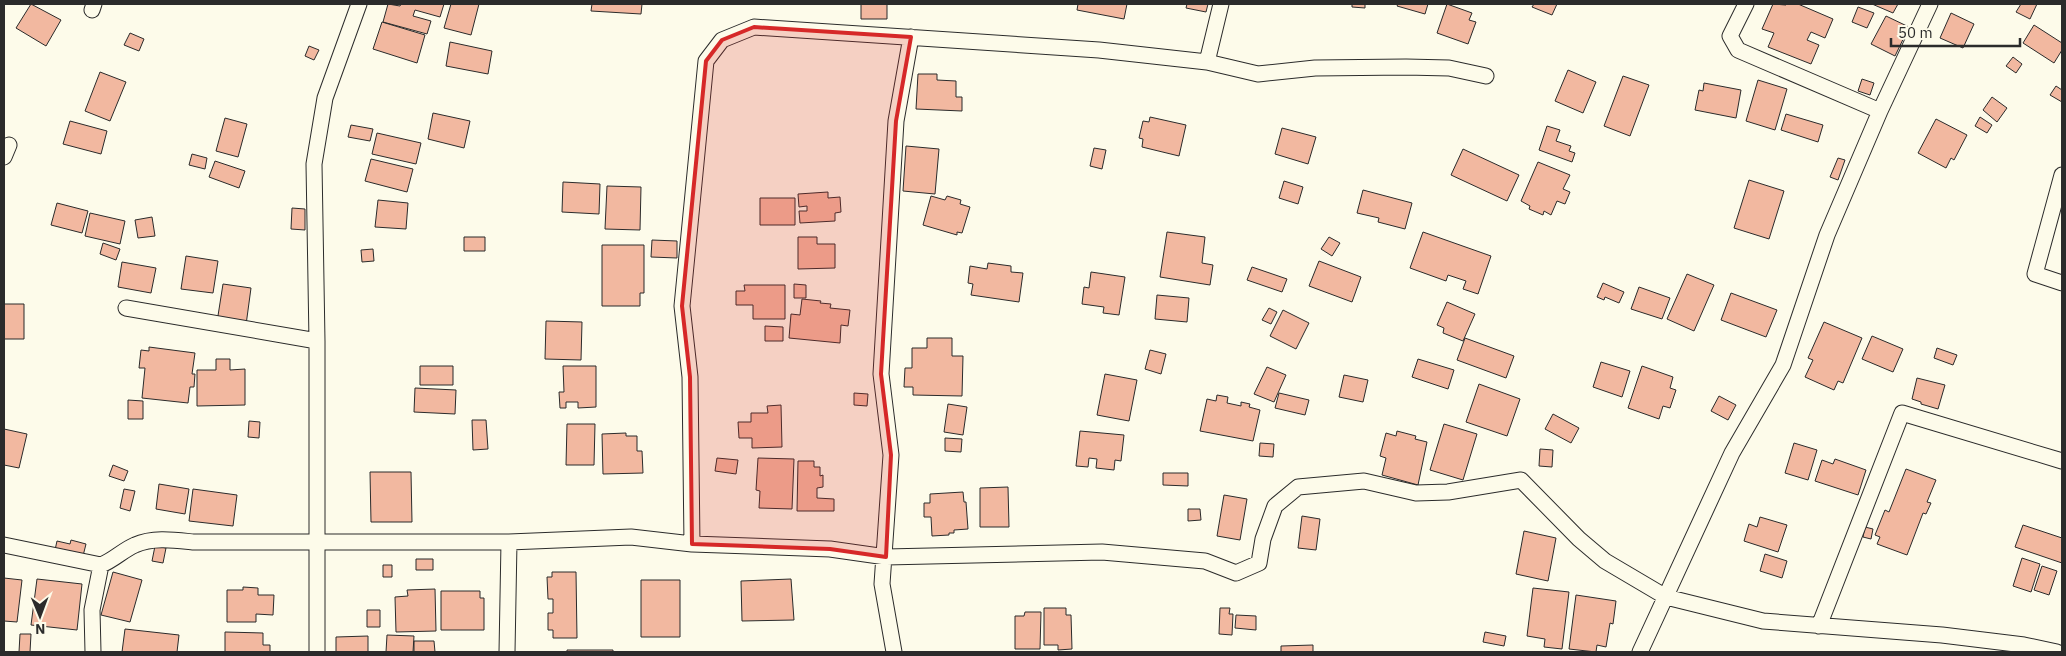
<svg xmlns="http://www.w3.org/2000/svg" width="2066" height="656" font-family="'IBM Plex Sans',sans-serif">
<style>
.building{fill:#f2b8a0;stroke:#2b2b2b}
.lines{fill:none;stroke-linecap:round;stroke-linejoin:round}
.minor-casing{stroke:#2b2b2b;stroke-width:17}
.minor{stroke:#fdfbea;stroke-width:15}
.marked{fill:#d62828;fill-opacity:0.2;stroke:#d62828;stroke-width:4;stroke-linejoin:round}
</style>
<rect width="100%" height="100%" fill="#fdfbea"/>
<path class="building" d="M31 4 61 20 46 46 16 28Z
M388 4 400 6 401 4H444L440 17 415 10 413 16 431 21 427 34 383 22Z
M451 4H479L471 35 444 28Z
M592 4H642L641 14 591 11Z
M861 4H887V19H861Z
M1078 4H1127L1124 19 1077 10Z
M1187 4H1208L1206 12 1186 8Z
M1352 4H1365V8L1352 7Z
M1398 4H1428L1425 14 1397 6Z
M1447 4 1472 13 1469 20 1476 22 1468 44 1437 33Z
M1534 4H1557L1552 15 1532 7Z
M1773 4 1786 5V4H1798L1833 19 1825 38 1811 32 1807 40 1819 45 1811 64 1768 47 1774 33 1762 29Z
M1872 4H1898L1893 13Z
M2021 4H2037L2030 19 2016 12Z
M1858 7 1874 13 1867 28 1852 22Z
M1951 13 1974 24 1963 48 1940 38Z
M1886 16 1909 27 1895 56 1871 44Z
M382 22 425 35 417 63 373 49Z
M2034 25 2062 43V50L2054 63 2023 43Z
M130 33 144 39 139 51 124 45Z
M450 42 492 51 488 74 446 66Z
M309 46 319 50 314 60 305 56Z
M2013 57 2022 64 2016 73 2006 66Z
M1568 70 1596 82 1583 113 1555 101Z
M100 72 126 82 110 121 85 111Z
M918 74H937V80L956 81V97H962V111L916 109Z
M1623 76 1649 85 1630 136 1604 126Z
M1862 79 1874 83 1870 95 1858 91Z
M1758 80 1787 89 1775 130 1746 121Z
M1704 83 1741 90 1736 118 1695 110 1699 90 1703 91Z
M2056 86 2062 90V102L2050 95Z
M1992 97 2007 108 1997 122 1983 110Z
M433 113 470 121 464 148 428 139Z
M1786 114 1823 125 1818 142 1781 130Z
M1150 117 1186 125 1179 156 1142 147 1143 139 1139 138 1143 121 1149 122Z
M1980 117 1992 125 1987 133 1975 126Z
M225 118 247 124 238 157 216 151Z
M1936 119 1967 135 1954 160 1951 158 1946 168 1918 153Z
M70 121 107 131 101 154 63 144Z
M351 125 373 129 370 141 348 137Z
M1547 126 1560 130 1556 141 1571 146 1569 151 1575 153 1572 162 1539 150Z
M1282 128 1316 137 1308 164 1275 154Z
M377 133 421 143 416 164 372 154Z
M906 146 939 149 935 194 903 191Z
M1094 148 1106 150 1102 169 1090 166Z
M1463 149 1519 175 1507 201 1451 175Z
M192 154 207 158 205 169 189 165Z
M1838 158 1845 160 1838 180 1830 177Z
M371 159 413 169 407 192 365 181Z
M215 161 245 171 239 188 209 177Z
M1538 162 1570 175 1563 189 1570 192 1565 204 1557 201 1551 215 1544 211 1543 215 1529 209 1530 206 1521 201Z
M1749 180 1784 191 1769 239 1734 228Z
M1284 181 1303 187 1298 204 1279 198Z
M563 182 600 184 599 214 562 212Z
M607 186 641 187 640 230 605 229Z
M1363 190 1412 203 1405 229 1378 222 1379 218 1357 213Z
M828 192V198L840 197 841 212 835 213V221L800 223 799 211H807V206L799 207 798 194Z
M931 196 945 200 947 196 961 200 960 204 970 207 962 233 957 232V235L923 225Z
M760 198H795V225H760Z
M378 200 408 203 406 229 375 227Z
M57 203 88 211 82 233 51 225Z
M292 208 305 209V230L291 229Z
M90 213 125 221 120 244 85 236Z
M152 217 155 236 138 238 135 220Z
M1167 232 1205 237 1202 263 1213 265 1210 285 1160 277Z
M1423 232 1491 256 1478 294 1463 289 1466 281 1448 275 1446 281 1410 268Z
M464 237H485V251H464Z
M798 237H817V244H835V268L798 269Z
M1329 237 1340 243 1332 256 1321 249Z
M652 240 677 241V258L651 257Z
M103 243 120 249 116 260 100 254Z
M602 245H644V293H640V306H602Z
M373 249 374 261 362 262 361 250Z
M186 256 218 261 213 293 181 289Z
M1319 261 1361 277 1352 302 1309 286Z
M122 262 156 268 151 293 118 287Z
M988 263 1011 266V272L1023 273 1019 302 971 295 973 284 968 283 970 266 987 269Z
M1252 267 1287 279 1282 292 1247 280Z
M1091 272 1125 277 1119 315 1103 313 1104 307 1082 304 1084 287 1089 288Z
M1687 274 1714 285 1694 331 1667 319Z
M1603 283 1624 292 1619 303 1605 297 1604 300 1597 297Z
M223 284 251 288 246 325 217 322Z
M794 284 806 285V298H794Z
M744 285H785V319H753V305H736V291H745Z
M1639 287 1670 298 1662 319 1631 309Z
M1731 293 1777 310 1766 337 1721 320Z
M1157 295 1189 298 1187 322 1155 319Z
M802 299 821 301 820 303 831 304 830 308 850 310 848 326 841 325 840 343 789 338 791 314 800 315Z
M1447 302 1475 314 1463 341 1443 333 1444 328 1437 325Z
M4 304H24V339H4Z
M1269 308 1277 312 1271 324 1262 320Z
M1283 310 1309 323 1296 349 1270 336Z
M546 321 582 322 581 360 545 359Z
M1824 322 1862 338 1843 383 1838 381 1834 390 1805 377 1813 360 1808 358Z
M765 326 783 327V341H765Z
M1872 336 1903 349 1893 372 1862 359Z
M927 338H952V356H963L962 396 913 395V387H904L905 368H912V348H927Z
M1465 338 1514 356 1506 378 1457 360Z
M149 347 195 353 192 374H195L194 387H190L188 403 142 398 145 368H139L141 350 149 351Z
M1937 348 1957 355 1953 365 1934 358Z
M1150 350 1166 354 1161 374 1145 369Z
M216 359H230V370L245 369V405L197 406V370H216Z
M1418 359 1454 370 1448 389 1412 377Z
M1601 362 1630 371 1622 397 1593 387Z
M420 366H453V385H420Z
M563 366H596V407L578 408V402H566V408H560L559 392H564Z
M1642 366 1673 377 1670 388 1676 390 1670 408 1663 406 1659 419 1628 408Z
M1267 367 1286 375 1274 402 1254 394Z
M1105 374 1137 380 1129 421 1097 415Z
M1344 375 1368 380 1363 402 1339 397Z
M1917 378 1945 385 1938 409 1921 404V402L1912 399Z
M1479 384 1520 399 1507 436 1466 422Z
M415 388 456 390 455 414 414 412Z
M854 393 868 394 867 406 854 405Z
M1279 393 1309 400 1305 415 1275 408Z
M1217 395 1228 397 1227 403 1241 406V402L1250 404 1249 407 1260 410 1253 441 1200 431 1207 399 1216 401Z
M1719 396 1736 405 1728 420 1711 411Z
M128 400 143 401V419H128Z
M948 404 967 407 963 435 944 432Z
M781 405 782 447 752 448V438H739L738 422H751V413H768L767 406Z
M1553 414 1579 428 1571 443 1545 429Z
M472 420H486L488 449 473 450Z
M249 421 260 422 259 438 248 437Z
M567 424H595L594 465H566Z
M1444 424 1477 434 1463 480 1430 470Z
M4 429 27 434 19 468 4 465Z
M1080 431 1124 435 1121 461 1115 460 1114 470 1096 468 1097 459 1089 458 1088 467 1076 466Z
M1397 431 1416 436 1415 439 1427 442 1418 485 1382 475 1386 458 1380 456 1386 433 1396 436Z
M626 433V436H637V451H642L643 473 603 474 602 434Z
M945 438 962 439 961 452 945 451Z
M1260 443 1274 444 1273 457 1259 456Z
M1794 443 1817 450 1808 480 1785 473Z
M1540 449 1553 450 1552 467 1539 466Z
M717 458 738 460 736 474 715 471Z
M758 458 794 459 792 509 759 508 760 491 756 490Z
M1835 459 1866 470 1858 495 1815 481 1822 460 1833 464Z
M798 461H814V467H820V476L823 475V487L817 488V498L834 499V511H797Z
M113 465 128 471 124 481 109 476Z
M1906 469 1936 480 1927 502 1931 503 1926 514 1923 513 1907 555 1877 544 1880 537 1875 535 1885 510 1889 512Z
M370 472H411L412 522H371Z
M1163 473H1188V486L1163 485Z
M159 484 189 489 185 514 156 509Z
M1008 487 1009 527H980V488Z
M124 489 135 491 130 511 120 508Z
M193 489 237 495 233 526 189 521Z
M963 492 964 502H966L968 529 954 530V533H949V535L932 536 931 517H924V503H930V494Z
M1224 495 1247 499 1240 540 1217 536Z
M1188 509H1200L1201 520 1188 521Z
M1302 516 1320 519 1316 550 1298 548Z
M1760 517 1787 525 1778 552 1744 541 1749 524 1757 527Z
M2023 525 2062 538V563L2015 547Z
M1865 527 1873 529 1871 539 1863 537Z
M1524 531 1556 538 1548 581 1516 574Z
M71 540 86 544 83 556 55 550 57 541 70 544Z
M155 546 166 548 163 563 152 561Z
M1765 554 1787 561 1782 578 1760 571Z
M2022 558 2040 564 2031 592 2013 586Z
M416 559H433V570H416Z
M383 565H392V577H383Z
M2042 566 2057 571 2049 595 2034 590Z
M113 572 142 580 130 622 101 615Z
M552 572H576L577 638H553V630H548V613H553V599H548L547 577H552Z
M4 578 22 580 17 622 4 621Z
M37 579 82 584 77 630 31 625Z
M791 579 794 620 742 621 741 581Z
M641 580H680V637H641Z
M243 587 258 588V595H274L273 615 256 614V622H227V590H243Z
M1533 588 1569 592 1562 649 1544 647 1545 639 1527 636Z
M435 589 436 631 396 632 395 597 408 596 407 590Z
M441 591H480V598H484V630H441Z
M1576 595 1616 601 1613 624 1610 623 1606 647 1597 645 1596 652 1569 649Z
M1044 608H1066V615H1071L1072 649 1058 650V645H1044Z
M1220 608H1230L1229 614H1233L1232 635 1219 634Z
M367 610H380V627H367Z
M1025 612H1041L1040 649H1015V616H1024Z
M1236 615 1256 616V630L1235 628Z
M125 629 179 635 177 652H122Z
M225 632 263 633V645H270V652H225Z
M1485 632 1506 636 1504 646 1483 642Z
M20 634H31L30 652H19Z
M387 635 414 636 413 652H386Z
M368 636V652H381H336V637Z
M414 641H434L435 652H414Z
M1313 645V652H1281V646Z
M567 650H613V652H567Z"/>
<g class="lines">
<defs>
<path id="minor" d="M1746 4 1730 36 1738 50 1880 111
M92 10 94 4
M1207 62 1221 4
M4 157 9 145
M2062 175 2035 274 2062 283
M126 308 317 341
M692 544 690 377 682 306 706 61 722 40 754 27 1099 50 1207 62 1258 74 1315 68 1406 67 1449 68 1486 76
M4 545 101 565C114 560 123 550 135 545 153 537 174 540 193 542H509L631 537 692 544 830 549 886 557 1102 552 1205 561 1236 573 1259 563 1263 539 1275 506 1298 487 1364 481 1416 493 1448 492 1521 480 1579 539 1605 561 1666 597 1763 621 1942 635 2024 645 2057 652
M1819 626 1902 413 2062 461
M93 652 92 610 101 565
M317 652V341L314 164 325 98 359 4
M507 652 509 542
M894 652 882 584 891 455 881 374 896 121 911 37
M1640 652 1732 453 1783 365 1827 235 1880 111 1930 4"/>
</defs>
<use href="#minor" class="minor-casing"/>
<use href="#minor" class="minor"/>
</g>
<path class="marked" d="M754 27 911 37 896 121 881 374 891 455 886 557 830 549 692 544 690 377 682 306 706 61 722 40Z"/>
<rect width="2066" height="656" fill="none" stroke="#2b2b2b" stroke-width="10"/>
<g transform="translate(40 616) rotate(179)" stroke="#fdfbea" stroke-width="4" paint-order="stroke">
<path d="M0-4L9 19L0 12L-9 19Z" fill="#2b2b2b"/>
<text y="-8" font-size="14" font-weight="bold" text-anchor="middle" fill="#2b2b2b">N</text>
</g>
<path d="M1891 38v8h129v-8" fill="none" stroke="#2b2b2b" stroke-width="2.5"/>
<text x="1898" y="38" font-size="15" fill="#2b2b2b" stroke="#fdfbea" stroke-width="4" paint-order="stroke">50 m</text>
</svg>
